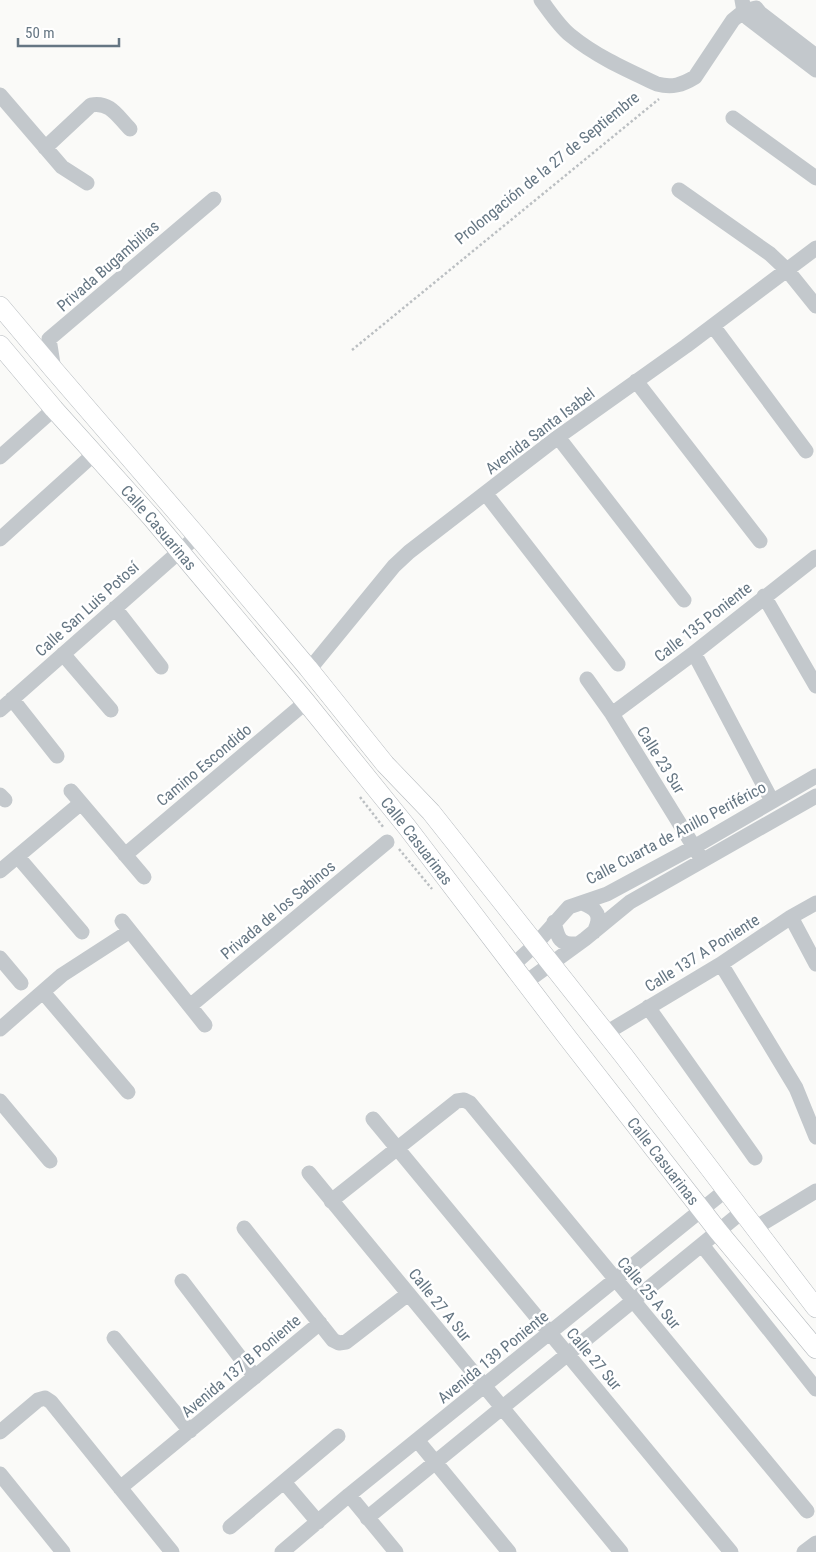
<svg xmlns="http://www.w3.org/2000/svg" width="816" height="1552" font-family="'Roboto Condensed',sans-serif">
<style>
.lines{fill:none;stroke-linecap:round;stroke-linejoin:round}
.major-casing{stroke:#b5babe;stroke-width:20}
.path{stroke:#bbbfc2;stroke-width:2.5;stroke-dasharray:2.5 2.5;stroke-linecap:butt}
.minor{stroke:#c3c8cc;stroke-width:15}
.major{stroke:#fff;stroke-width:19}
.labels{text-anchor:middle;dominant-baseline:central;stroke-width:5;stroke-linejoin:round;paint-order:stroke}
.street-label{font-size:16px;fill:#657683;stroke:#fff}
</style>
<rect width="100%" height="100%" fill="#fafaf8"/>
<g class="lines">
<defs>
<g id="major">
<path d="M0 306 54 370 197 536 308 668 385 764 431 812 624 1056 816 1308"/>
<path id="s1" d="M0 345 54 409 151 517 306 702 407 827 567 1037 718 1231 816 1349"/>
</g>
</defs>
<use href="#major" class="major-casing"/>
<path class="path" d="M352 350 659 99
M360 797 384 828
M399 849 432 889"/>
<path class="minor" d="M541 0C550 12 559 26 570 35 597 57 627 70 657 84 672 88 682 85 695 77L733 20 744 11 756 8
M742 0 744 11 748 18 816 70
M756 8 760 13 816 56
M0 95 62 167 87 183
M733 118 816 178
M45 148 91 105C110 101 118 117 130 129
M679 190 770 254 787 270 816 306
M713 326 806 451
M54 370 49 339 214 199
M636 381 760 541
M558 437 684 600
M0 457 54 409
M486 494 618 664
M0 539 94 454
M764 596 816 686
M115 608 161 667
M694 653 772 801
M63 654 111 710
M308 668 313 665 394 566 409 552 558 437 686 346 816 248
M587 679 612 714 699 855
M12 699 57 756
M0 710 197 536
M612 714 694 653 816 557
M71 791 144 877
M0 795 5 800
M125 855 306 702
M18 857 82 932
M0 871 81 803
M582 903C598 909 602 916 594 932
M791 917 816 964
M122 921 205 1025
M554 922C558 938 559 945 577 944
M0 958 21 983
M721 964 796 1088 816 1137
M513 965 536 944 569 907 607 894 694 847 816 776
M526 982 585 939 630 902 816 796
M43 992 128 1092
M190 1006 387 842
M648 1007 755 1158
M0 1029 62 975 130 931
M606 1033 721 964 791 917 816 903
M0 1101 50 1161
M373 1119 731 1552
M309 1173 621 1552
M331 1201 457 1101 464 1100 470 1103 807 1511
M244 1228 333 1340 339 1343 346 1342 408 1294
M755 1228 816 1191
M702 1245 816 1389
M182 1281 255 1377
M114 1338 190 1431
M0 1432 38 1400 45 1398 51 1402 172 1552
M417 1440 509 1552
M0 1474 63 1552
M284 1482 318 1522
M120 1488 320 1323
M349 1495 396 1552
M367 1518 743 1211
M230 1527 338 1436
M282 1552 349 1495 726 1190
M804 1552 816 1543"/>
<use href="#major" class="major"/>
</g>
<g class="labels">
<g class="street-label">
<text transform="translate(547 168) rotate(-39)">Prolongación de la 27 de Septiembre</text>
<text transform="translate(108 266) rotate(-41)">Privada Bugambilias</text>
<text transform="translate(540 431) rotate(-37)">Avenida Santa Isabel</text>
<text stroke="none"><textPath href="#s1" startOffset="242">Calle Casuarinas</textPath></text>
<text transform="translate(87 609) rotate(-42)">Calle San Luis Potosí</text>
<text transform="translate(703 622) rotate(-38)">Calle 135 Poniente</text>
<text transform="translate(661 760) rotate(58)">Calle 23 Sur</text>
<text transform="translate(204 765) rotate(-40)">Camino Escondido</text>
<text transform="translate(676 833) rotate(-28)">Calle Cuarta de Anillo Periférico</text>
<text stroke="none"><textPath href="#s1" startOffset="648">Calle Casuarinas</textPath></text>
<text transform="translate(278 910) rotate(-40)">Privada de los Sabinos</text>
<text transform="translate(702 953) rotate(-32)">Calle 137 A Poniente</text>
<text stroke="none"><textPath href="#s1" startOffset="1052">Calle Casuarinas</textPath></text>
<text transform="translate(649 1293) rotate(50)">Calle 25 A Sur</text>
<text transform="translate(440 1305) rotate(51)">Calle 27 A Sur</text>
<text transform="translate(493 1357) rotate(-39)">Avenida 139 Poniente</text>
<text transform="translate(594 1359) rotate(50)">Calle 27 Sur</text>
<text transform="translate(241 1366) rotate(-40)">Avenida 137 B Poniente</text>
</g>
</g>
<path d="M18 38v8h101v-8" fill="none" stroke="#657683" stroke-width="2.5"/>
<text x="25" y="38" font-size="15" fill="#657683" stroke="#ffffff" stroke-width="4" paint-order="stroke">50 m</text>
</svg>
